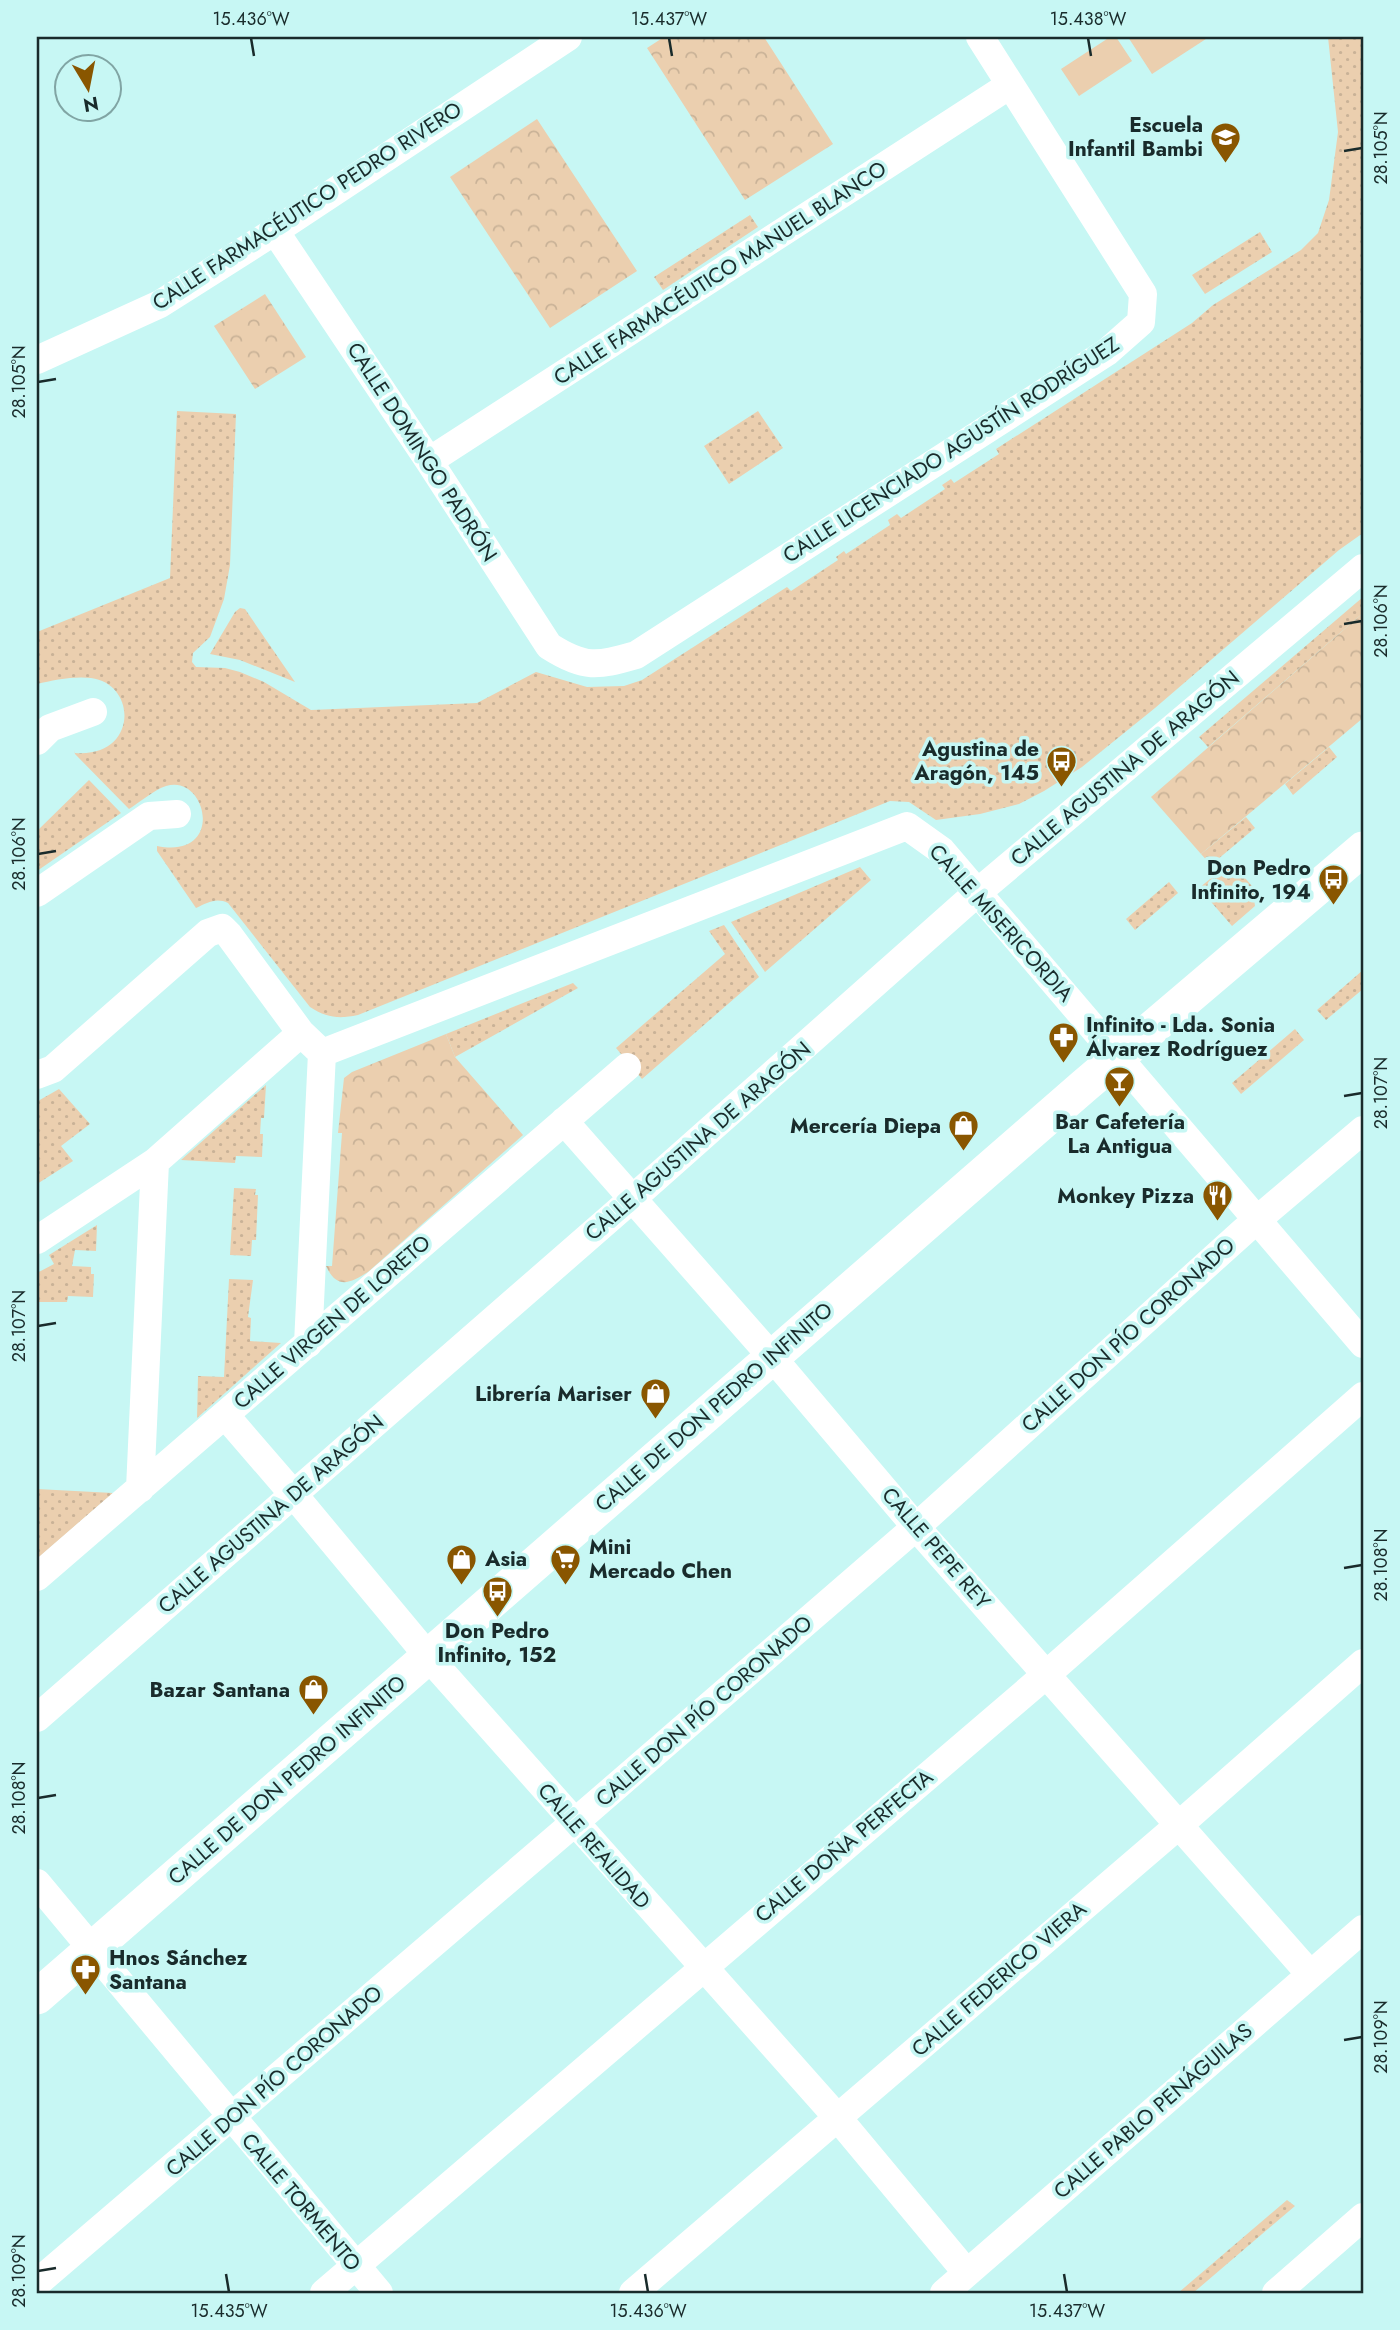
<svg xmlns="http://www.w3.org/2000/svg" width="1400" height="2330" font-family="Jost,sans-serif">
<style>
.grass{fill:url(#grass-dots)}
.forest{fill:url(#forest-crowns)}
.pitch{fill:#ebcfaf}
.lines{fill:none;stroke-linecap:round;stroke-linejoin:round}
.minor{stroke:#fff;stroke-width:28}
.tertiary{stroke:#fff;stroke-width:35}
.ticks{fill:none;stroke:#192b2b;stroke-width:2.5}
.labels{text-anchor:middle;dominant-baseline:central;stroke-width:7;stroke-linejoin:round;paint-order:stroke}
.poi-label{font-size:21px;font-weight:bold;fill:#192b2b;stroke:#c7f7f4;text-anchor:end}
.street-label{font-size:21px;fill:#192b2b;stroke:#c7f7f4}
.neatline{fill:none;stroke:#192b2b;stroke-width:2.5}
.ticks-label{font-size:18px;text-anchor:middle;fill:#192b2b}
</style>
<defs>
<pattern id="grass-dots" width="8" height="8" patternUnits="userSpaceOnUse" patternTransform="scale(1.75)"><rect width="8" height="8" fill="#ebcfaf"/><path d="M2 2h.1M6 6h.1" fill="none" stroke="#c9b297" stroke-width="1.8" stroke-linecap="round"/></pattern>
<pattern id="forest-crowns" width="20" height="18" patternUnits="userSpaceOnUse" patternTransform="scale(1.75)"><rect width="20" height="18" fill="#ebcfaf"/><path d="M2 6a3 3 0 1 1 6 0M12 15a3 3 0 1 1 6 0" fill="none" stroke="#c9b297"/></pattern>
</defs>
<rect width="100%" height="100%" fill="#c7f7f4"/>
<path class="grass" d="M1328 37H1363V533L1339 550 1155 708 1082 767 1044 791 1019 804 980 814 936 820 909 802 890 801 358 1015C339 1019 327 1018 310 1007L228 903C216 897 207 903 196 908L157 851V846C226 860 207 773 166 786 154 790 140 802 129 809L75 754 74 750 75 753C138 758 138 684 91 678 74 676 53 680 37 684V632L170 578 177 411 236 414 230 565 224 599 210 637 193 653 192 662 196 667 225 668 240 672 264 682 311 710 477 703 536 672 587 687 624 686 642 680 787 587 791 591 838 560 836 557 844 551 846 554 890 525 888 520 897 514 901 518 945 489 942 485 951 479 954 483 999 454 996 449 1192 323 1213 305 1301 250 1318 233 1329 200 1338 132Z
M750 215 758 227 663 290 654 277Z
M1260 232 1272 252 1205 294 1192 275Z
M758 411 783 448 729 484 704 446Z
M1363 597V613L1208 747 1199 737Z
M240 608 245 609 295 682 240 660 210 654 235 612Z
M1329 747 1337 757 1293 795 1285 784Z
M89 780 121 813 37 871V831Z
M1246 817 1255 828 1211 865 1201 854Z
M1231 862 1252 886 1255 906 1232 926 1199 888Z
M860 867 871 880 765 972 731 922Z
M1169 882 1178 893 1135 930 1126 919Z
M724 925 759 977 642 1079 616 1048 725 954 709 931Z
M1363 970V989L1326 1020 1317 1010Z
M573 983 578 988 455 1057 446 1034Z
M1295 1029 1304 1040 1241 1094 1232 1083Z
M266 1085 264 1118H261L260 1134H263L262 1157 236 1156 235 1163 181 1160Z
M59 1089 90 1124 61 1146 73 1161 37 1184V1105L38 1101Z
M234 1188 256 1189 255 1195H258L256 1240H252L251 1256 230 1255Z
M97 1225 96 1251 75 1250 72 1266 91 1267V1274H94L93 1297 68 1296 67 1302H37V1273L54 1264 49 1255Z
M229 1279 253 1280 248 1317 251 1318 250 1341 281 1343 197 1418 198 1376 224 1377Z
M37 1489 113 1493 37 1559Z
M1287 2200 1295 2206 1193 2293H1178Z"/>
<path class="forest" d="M664 37H764L833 144 745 200 647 48Z
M537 119 637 271 550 328 450 177Z
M265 294 306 357 255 389 214 326Z
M1363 613V718L1201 854 1151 797Z
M446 1034 455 1057 523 1135 368 1272C350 1283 337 1290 326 1266H332L342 1133H338L344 1078 352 1072Z"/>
<path class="pitch" d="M1110 37H1116L1132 61 1079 96 1061 69Z
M1128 37H1209L1152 74Z"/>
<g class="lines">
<path class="minor" d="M275 231 429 461 549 646C585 669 597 666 636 655L1107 352 1141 322 1143 294 980 37
M37 360 160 304 275 231 568 37
M429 461 1010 85
M37 741 50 728 93 712
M37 893 149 816 177 814
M322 1053 907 826 942 851 1363 1344
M37 1075 53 1069 208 933 222 928 229 935 301 1033 322 1053 308 1344
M564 1121 772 1357 916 1527 1310 1974
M37 1240 155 1162 301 1033
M225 1415 294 1495 438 1668 837 2117 967 2273
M140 1489 155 1162
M37 1577 627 1067
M37 1718 632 1199 978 892 1363 568
M37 1883 379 2293
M37 2283 574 1823 916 1527 1244 1231 1363 1130
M324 2293 1047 1674 1363 1396
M633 2293 1179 1825 1363 1663
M944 2293 1363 1929
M1276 2293 1363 2217"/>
<path class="tertiary" d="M37 1997 1084 1086 1363 849"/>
</g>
<path class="ticks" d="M251 38 254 56M669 38 672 56M1088 38 1091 56M1344 151 1362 148M38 382 56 379M1344 624 1362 621M38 854 56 851M1344 1096 1362 1093M38 1326 56 1323M1344 1568 1362 1565M38 1798 56 1795M1344 2040 1362 2037M38 2271 56 2268M226 2274 229 2292M645 2274 648 2292M1064 2274 1067 2292"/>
<defs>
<symbol id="school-pin" viewBox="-11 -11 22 30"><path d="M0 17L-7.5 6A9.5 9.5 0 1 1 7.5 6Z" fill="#895600" stroke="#c7f7f4"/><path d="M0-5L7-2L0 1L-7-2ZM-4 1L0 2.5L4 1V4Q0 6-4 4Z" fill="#fff"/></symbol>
<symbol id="bus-pin" viewBox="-11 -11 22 30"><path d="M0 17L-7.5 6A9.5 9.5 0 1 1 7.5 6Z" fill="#895600" stroke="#c7f7f4"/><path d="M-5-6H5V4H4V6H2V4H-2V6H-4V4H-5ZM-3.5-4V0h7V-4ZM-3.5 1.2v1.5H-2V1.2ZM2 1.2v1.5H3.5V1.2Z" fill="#fff"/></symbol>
<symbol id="pharmacy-pin" viewBox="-11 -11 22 30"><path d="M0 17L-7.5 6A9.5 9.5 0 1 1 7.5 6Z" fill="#895600" stroke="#c7f7f4"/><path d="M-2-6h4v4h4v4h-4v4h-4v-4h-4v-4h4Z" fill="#fff"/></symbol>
<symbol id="bar-pin" viewBox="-11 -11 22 30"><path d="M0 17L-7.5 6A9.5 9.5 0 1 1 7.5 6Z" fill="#895600" stroke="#c7f7f4"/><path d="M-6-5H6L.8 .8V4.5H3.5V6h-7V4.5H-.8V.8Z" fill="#fff"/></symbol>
<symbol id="shop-pin" viewBox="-11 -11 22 30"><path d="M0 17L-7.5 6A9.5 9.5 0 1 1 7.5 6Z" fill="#895600" stroke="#c7f7f4"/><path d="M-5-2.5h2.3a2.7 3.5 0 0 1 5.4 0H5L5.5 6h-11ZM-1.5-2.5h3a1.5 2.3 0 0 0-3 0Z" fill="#fff"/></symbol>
<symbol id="restaurant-pin" viewBox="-11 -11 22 30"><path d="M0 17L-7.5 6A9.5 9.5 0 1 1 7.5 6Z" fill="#895600" stroke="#c7f7f4"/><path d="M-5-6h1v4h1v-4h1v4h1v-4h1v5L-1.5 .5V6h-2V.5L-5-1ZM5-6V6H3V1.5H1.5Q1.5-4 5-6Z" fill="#fff"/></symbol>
<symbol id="supermarket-pin" viewBox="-11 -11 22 30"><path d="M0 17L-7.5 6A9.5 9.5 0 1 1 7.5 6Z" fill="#895600" stroke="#c7f7f4"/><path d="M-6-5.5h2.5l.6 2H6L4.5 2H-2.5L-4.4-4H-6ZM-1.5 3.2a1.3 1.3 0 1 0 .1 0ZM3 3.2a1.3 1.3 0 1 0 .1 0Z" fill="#fff"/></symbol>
</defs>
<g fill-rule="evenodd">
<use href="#school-pin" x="1208" y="120" width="35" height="47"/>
<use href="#bus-pin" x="1044" y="744" width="35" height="47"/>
<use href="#bus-pin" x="1316" y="862" width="35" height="47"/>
<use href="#pharmacy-pin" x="1046" y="1020" width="35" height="47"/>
<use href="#bar-pin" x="1102" y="1064" width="35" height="47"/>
<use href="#shop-pin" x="946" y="1108" width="35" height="47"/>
<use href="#restaurant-pin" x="1200" y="1178" width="35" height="47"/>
<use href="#shop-pin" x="638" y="1376" width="35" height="47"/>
<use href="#shop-pin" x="444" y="1542" width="35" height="47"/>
<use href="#supermarket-pin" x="548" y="1542" width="35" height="47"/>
<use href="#bus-pin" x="480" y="1574" width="35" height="47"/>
<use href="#shop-pin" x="296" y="1672" width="35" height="47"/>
<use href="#pharmacy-pin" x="68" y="1952" width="35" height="47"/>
</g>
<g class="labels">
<g class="poi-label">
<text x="1203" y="125">Escuela<tspan x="1203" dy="24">Infantil Bambi</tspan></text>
<text x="1039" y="749">Agustina de<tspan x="1039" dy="24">Aragón, 145</tspan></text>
<text x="1311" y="868">Don Pedro<tspan x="1311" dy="24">Infinito, 194</tspan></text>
<text x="1086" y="1025" text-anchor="start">Infinito - Lda. Sonia<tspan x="1086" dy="24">Álvarez Rodríguez</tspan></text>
<text x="1120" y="1122" text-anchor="middle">Bar Cafetería<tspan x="1120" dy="24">La Antigua</tspan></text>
<text x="941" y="1126">Mercería Diepa</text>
<text x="1194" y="1196">Monkey Pizza</text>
<text x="632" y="1394">Librería Mariser</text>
<text x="589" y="1547" text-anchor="start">Mini<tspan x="589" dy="24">Mercado Chen</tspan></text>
<text x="485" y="1559" text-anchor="start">Asia</text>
<text x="497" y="1631" text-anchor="middle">Don Pedro<tspan x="497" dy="24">Infinito, 152</tspan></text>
<text x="290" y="1690">Bazar Santana</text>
<text x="109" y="1958" text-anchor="start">Hnos Sánchez<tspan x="109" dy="24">Santana</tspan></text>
</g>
<g class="street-label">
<text transform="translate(307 206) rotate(-33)">CALLE FARMACÉUTICO PEDRO RIVERO</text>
<text transform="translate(720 273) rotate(-33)">CALLE FARMACÉUTICO MANUEL BLANCO</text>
<text transform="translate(951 450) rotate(-33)">CALLE LICENCIADO AGUSTÍN RODRÍGUEZ</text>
<text transform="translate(422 452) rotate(57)">CALLE DOMINGO PADRÓN</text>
<text transform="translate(1125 768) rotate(-40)">CALLE AGUSTINA DE ARAGÓN</text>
<text transform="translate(1001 923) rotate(48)">CALLE MISERICORDIA</text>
<text transform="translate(698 1141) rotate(-41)">CALLE AGUSTINA DE ARAGÓN</text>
<text transform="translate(332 1322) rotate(-41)">CALLE VIRGEN DE LORETO</text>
<text transform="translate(1128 1335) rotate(-42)">CALLE DON PÍO CORONADO</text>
<text transform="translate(714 1407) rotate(-41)">CALLE DE DON PEDRO INFINITO</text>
<text transform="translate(271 1514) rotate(-41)">CALLE AGUSTINA DE ARAGÓN</text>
<text transform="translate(936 1548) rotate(49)">CALLE PEPE REY</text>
<text transform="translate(704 1711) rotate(-41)">CALLE DON PÍO CORONADO</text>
<text transform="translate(287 1780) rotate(-41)">CALLE DE DON PEDRO INFINITO</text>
<text transform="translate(594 1846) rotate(49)">CALLE REALIDAD</text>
<text transform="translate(844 1846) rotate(-40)">CALLE DOÑA PERFECTA</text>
<text transform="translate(999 1979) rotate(-41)">CALLE FEDERICO VIERA</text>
<text transform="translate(274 2081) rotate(-41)">CALLE DON PÍO CORONADO</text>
<text transform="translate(1153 2111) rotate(-41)">CALLE PABLO PENÁGUILAS</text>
<text transform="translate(301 2202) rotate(50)">CALLE TORMENTO</text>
</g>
</g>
<rect width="1400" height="2330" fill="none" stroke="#c7f7f4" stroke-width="77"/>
<g transform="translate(88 88) rotate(170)"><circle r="33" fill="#c7f7f4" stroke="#81a5a4" stroke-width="2"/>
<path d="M0-5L12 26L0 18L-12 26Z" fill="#895600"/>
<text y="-10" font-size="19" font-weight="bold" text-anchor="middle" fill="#192b2b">N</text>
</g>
<rect x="38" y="38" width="1324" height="2254" class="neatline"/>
<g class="ticks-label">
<text x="251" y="25">15.436°W</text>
<text x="669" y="25">15.437°W</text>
<text x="1088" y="25">15.438°W</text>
<text transform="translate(1381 148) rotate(-90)" y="6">28.105°N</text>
<text transform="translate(19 382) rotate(-90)" y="6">28.105°N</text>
<text transform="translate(1381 621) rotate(-90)" y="6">28.106°N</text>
<text transform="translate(19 854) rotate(-90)" y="6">28.106°N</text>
<text transform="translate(1381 1093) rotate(-90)" y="6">28.107°N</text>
<text transform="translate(19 1326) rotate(-90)" y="6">28.107°N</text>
<text transform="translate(1381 1565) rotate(-90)" y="6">28.108°N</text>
<text transform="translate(19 1798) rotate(-90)" y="6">28.108°N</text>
<text transform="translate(1381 2037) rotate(-90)" y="6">28.109°N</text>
<text transform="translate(19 2271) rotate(-90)" y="6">28.109°N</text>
<text x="229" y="2317">15.435°W</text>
<text x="648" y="2317">15.436°W</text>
<text x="1067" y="2317">15.437°W</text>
</g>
</svg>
